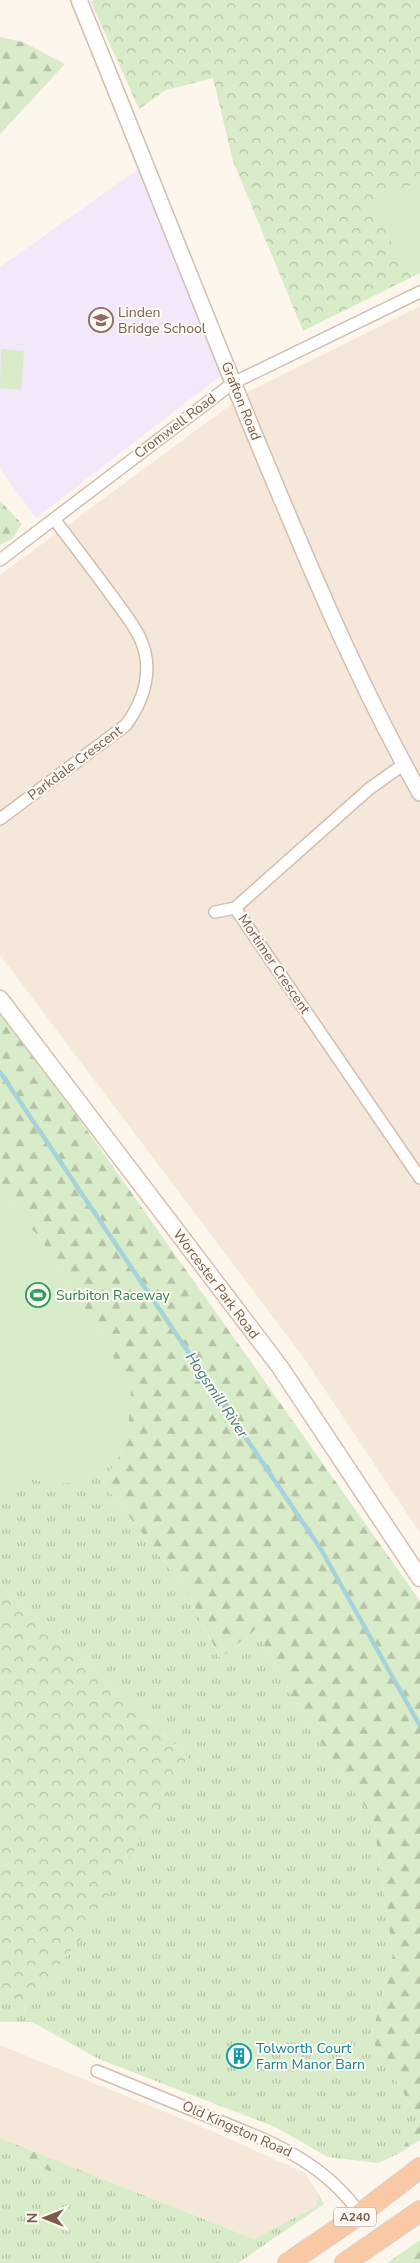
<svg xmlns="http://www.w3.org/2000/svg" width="420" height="2263" font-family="'Nunito Sans',sans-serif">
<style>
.residential{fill:#f5e8da}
.education{fill:#f3e8fa}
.grass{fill:url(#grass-tufts)}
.forest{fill:url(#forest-firs)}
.park{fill:url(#park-crowns)}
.pitch{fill:#d8ecc9}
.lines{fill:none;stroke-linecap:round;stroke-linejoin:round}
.stream{stroke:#a5d3da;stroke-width:4.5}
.minor-casing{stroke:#d1beb0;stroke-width:14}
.tertiary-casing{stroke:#d1beb0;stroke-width:18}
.secondary-casing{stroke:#d6c0b0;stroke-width:19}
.trunk-casing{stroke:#dad1cd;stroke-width:22}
.minor{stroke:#fff;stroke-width:11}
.tertiary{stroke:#fff;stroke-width:15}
.secondary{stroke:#fff;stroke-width:16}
.trunk{stroke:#f9c8a4;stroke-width:20}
.labels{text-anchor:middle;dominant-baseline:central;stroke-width:4;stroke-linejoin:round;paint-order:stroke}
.shield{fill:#fffaf3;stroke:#a28b7f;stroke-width:1}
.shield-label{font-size:12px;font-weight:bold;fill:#7a5c4d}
.education-label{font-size:14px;fill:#785e54;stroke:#fffaf3;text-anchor:start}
.street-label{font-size:14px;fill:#7a5c4d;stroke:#fffaf3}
.leisure-label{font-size:14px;fill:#27864d;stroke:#fffaf3;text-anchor:start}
.culture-label{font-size:14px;fill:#0d838f;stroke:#fffaf3;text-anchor:start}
.water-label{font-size:15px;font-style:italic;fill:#437c86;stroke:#fffaf3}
</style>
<defs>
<pattern id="grass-tufts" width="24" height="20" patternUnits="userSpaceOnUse" patternTransform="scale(1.25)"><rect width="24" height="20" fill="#d8ecc9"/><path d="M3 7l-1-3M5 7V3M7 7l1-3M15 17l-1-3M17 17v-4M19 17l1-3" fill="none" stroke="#b4c2a5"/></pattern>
<pattern id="forest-firs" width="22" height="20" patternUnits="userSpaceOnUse" patternTransform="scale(1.25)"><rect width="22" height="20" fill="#d8ecc9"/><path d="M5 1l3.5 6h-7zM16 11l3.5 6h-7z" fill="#b4c2a5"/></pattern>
<pattern id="park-crowns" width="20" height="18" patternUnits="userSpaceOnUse" patternTransform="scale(1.25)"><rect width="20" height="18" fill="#d8ecc9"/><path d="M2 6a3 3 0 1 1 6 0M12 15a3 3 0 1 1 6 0" fill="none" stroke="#b4c2a5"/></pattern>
</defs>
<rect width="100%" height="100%" fill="#fdf6ec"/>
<path class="residential" d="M420 306V1533L304 1358 0 955V575L248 392Z
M0 2045 212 2131 305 2173 319 2195 315 2207 254 2239 0 2138Z"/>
<path class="education" d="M140 168 224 373 36 518 0 469V267Z"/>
<path class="grass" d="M123 1450 103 1483 185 1588 219 1657 256 1629 302 1714 373 1818 393 1955 371 2038 419 2119 400 2153 378 2163 328 2157 275 2127 99 2059 32 2022H0V1994L24 2010 188 1757 0 1584V1490L10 1483 31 1479 51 1483 102 1469Z
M0 2149 49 2171 73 2167 254 2239 315 2207 319 2195 324 2204 238 2263H0Z"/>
<path class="forest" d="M0 37 23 42 65 64 0 134Z
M0 501 22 524 12 539 0 545Z
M0 1014 53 1082 420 1601V2140L400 2153 419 2119 371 2038 393 1955 373 1818 302 1714 256 1629 220 1658 185 1588 103 1483 123 1450 106 1343 46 1247 0 1188Z
M0 2138 73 2167 49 2171 0 2149Z
M420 2240V2263H387Z"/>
<path class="park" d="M94 0H420V273L303 331 233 161 213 78 166 90 139 109 91 2Z
M0 1584 188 1757 87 1931 23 2010 0 1994Z"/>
<path class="pitch" d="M420 181V264L405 271 373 203Z
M1 349 24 351 21 390 0 388Z
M0 1188 46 1247 106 1343 131 1390 129 1421 123 1450 102 1469 74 1483H51L31 1479 11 1483 0 1490Z"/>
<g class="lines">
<path class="stream" d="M0 1072 322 1551 420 1726"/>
<defs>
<path id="minor" d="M0 560 233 383 420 292
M404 764 369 789 235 908 420 1178
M0 819 126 725C145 699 154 668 140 638 133 623 121 609 112 596 93 570 73 544 54 519
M215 912 235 908
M97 2071C134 2086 171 2101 207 2116 266 2140 322 2159 360 2214"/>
<path id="tertiary" d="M79 0C141 151 200 304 263 455 311 570 359 685 420 793"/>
<path id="secondary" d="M0 999 280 1367 420 1578"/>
<path id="trunk" d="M288 2263 360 2214 420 2168
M345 2263 420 2211"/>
</defs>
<use href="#minor" class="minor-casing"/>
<use href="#tertiary" class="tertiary-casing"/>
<use href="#secondary" class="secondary-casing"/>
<use href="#trunk" class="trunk-casing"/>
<use href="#minor" class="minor"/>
<use href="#tertiary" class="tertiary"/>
<use href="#secondary" class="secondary"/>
<use href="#trunk" class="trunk"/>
</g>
<defs>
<symbol id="school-ring" viewBox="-11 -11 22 22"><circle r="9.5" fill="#fffaf3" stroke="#8d6e63" stroke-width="1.5"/><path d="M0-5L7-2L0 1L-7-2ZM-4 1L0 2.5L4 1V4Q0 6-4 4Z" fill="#8d6e63"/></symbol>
<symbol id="stadium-ring" viewBox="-11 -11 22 22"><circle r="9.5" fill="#fffaf3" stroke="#2e9e5b" stroke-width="1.5"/><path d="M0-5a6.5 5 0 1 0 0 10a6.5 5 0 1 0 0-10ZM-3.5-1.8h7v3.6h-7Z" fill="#2e9e5b"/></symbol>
<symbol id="building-ring" viewBox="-11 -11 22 22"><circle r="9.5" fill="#fffaf3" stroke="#0f9aa8" stroke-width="1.5"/><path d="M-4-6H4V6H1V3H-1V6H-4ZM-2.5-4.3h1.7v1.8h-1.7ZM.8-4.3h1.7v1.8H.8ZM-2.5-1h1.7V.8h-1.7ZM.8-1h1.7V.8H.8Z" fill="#0f9aa8"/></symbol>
</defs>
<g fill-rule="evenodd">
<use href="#school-ring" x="87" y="306" width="28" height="28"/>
<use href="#stadium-ring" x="24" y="1281" width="28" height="28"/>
<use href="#building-ring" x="225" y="2042" width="28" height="28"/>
</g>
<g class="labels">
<rect class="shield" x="334" y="2207.5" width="42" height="19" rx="4"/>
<g class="shield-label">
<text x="355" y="2217">A240</text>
</g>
<g class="education-label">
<text x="118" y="312">Linden<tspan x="118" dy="16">Bridge School</tspan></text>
</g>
<g class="street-label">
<text transform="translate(241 401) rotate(68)">Grafton Road</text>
<text transform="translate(175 426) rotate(-37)">Cromwell Road</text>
<text transform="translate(75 763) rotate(-37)">Parkdale Crescent</text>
<text transform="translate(274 964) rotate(56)">Mortimer Crescent</text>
<text transform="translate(216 1284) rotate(53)">Worcester Park Road</text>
<text transform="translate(237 2129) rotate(24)">Old Kingston Road</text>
</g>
<g class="leisure-label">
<text x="56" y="1295">Surbiton Raceway</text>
</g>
<g class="culture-label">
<text x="256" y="2048">Tolworth Court<tspan x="256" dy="16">Farm Manor Barn</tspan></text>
</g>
<g class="water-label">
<text transform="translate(217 1395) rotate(56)">Hogsmill River</text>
</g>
</g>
<g transform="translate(45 2218) rotate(270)" stroke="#fffaf3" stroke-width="4" paint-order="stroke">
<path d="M0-4L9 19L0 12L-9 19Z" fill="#7a5c4d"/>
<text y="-8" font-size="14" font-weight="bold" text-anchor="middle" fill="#7a5c4d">N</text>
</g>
</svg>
